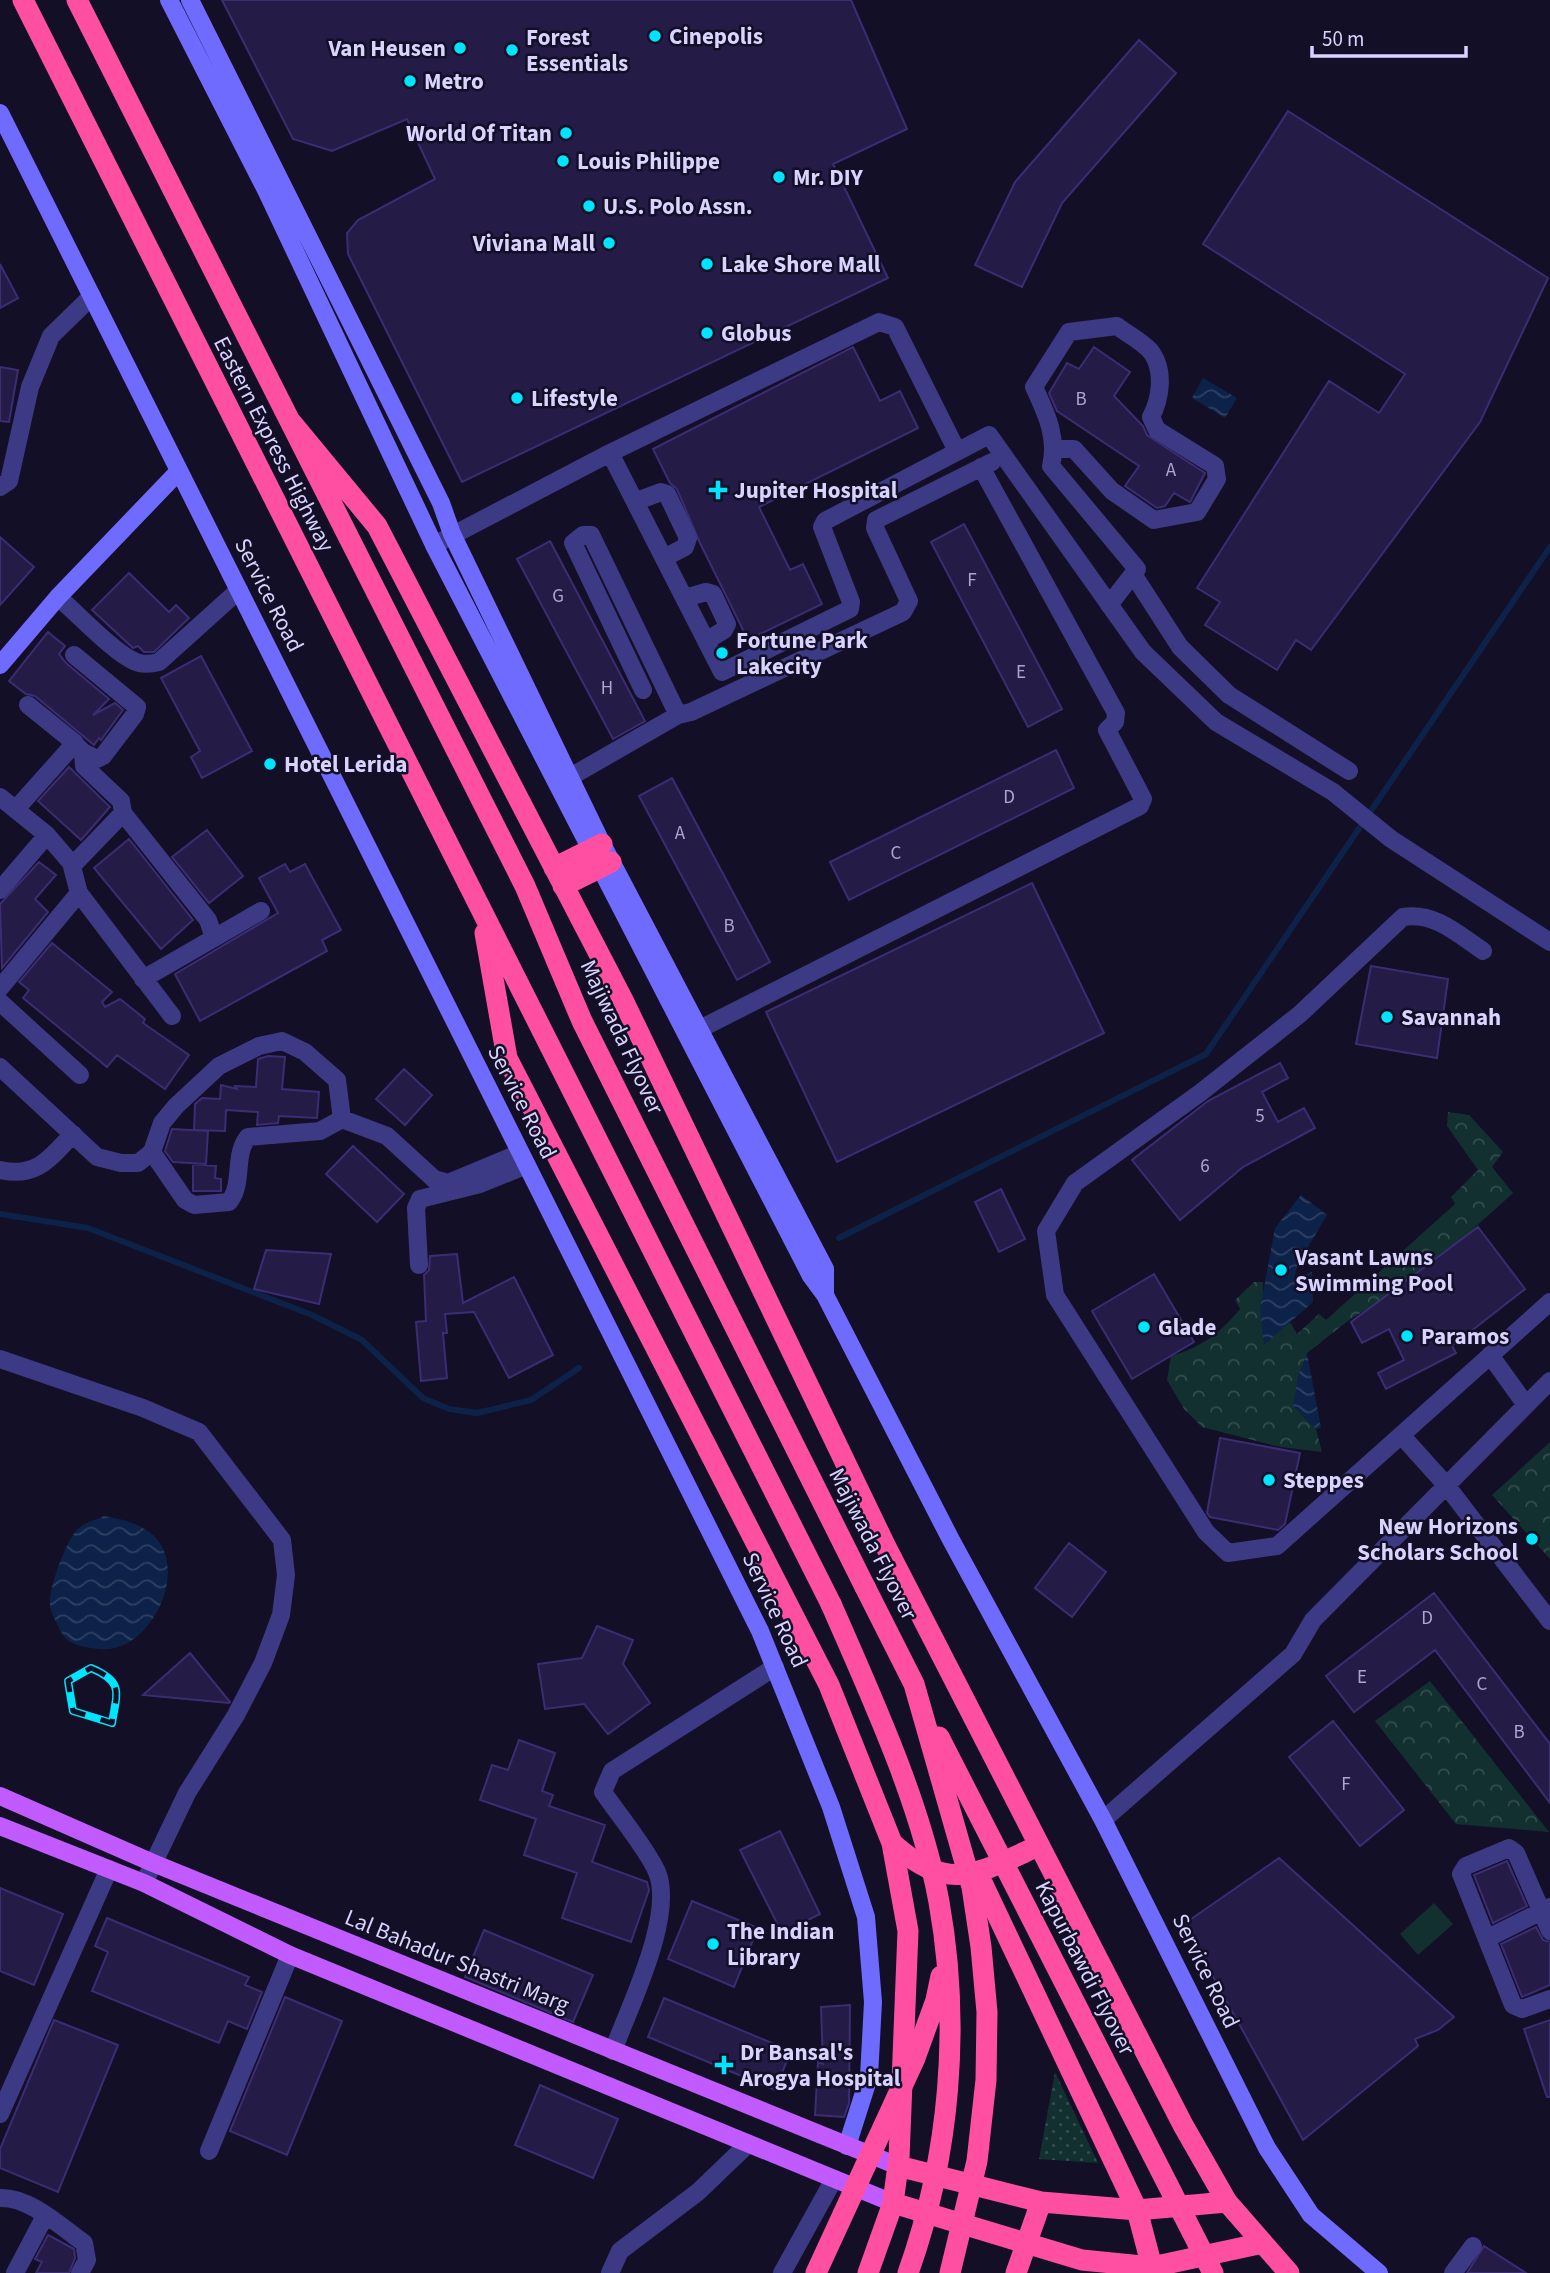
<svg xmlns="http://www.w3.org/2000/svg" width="1550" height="2273" font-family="'Source Sans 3',sans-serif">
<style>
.grass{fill:url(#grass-dots)}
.forest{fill:url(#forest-crowns)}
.pitch{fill:#12302f}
.water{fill:url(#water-waves)}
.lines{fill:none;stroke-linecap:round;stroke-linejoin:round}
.stream{stroke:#0c2248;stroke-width:6}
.building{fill:#241b47;stroke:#3b2d73;stroke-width:2}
.street{stroke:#3d3a85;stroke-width:18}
.secondary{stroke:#6f6bff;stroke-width:18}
.primary{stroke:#c25bff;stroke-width:18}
.highway{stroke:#ff4fa3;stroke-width:21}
.rail-casing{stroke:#00e5ff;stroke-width:8}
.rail{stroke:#130f26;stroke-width:5;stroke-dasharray:16;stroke-linecap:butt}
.highway-bridge{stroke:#ff4fa3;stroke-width:21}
.poi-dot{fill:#00e5ff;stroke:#130f26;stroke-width:2.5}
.labels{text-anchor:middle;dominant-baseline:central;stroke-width:5;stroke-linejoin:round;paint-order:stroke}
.number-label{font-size:19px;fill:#aca6d1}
.poi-label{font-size:23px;font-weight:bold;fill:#d9d4ff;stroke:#130f26;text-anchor:start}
.street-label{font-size:23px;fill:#d9d4ff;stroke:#130f26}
</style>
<defs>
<pattern id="grass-dots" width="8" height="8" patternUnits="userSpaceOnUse" patternTransform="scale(1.75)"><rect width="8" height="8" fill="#12302f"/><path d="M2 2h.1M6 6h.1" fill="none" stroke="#344d4e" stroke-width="1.8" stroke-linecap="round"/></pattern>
<pattern id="forest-crowns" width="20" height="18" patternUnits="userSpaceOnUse" patternTransform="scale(1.75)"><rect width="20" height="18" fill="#12302f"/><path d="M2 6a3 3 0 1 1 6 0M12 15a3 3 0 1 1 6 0" fill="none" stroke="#344d4e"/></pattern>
<pattern id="water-waves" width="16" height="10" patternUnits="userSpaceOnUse" patternTransform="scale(1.75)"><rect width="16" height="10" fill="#0c2248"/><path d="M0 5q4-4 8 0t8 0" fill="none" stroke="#2f4163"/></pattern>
</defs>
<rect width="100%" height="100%" fill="#130f26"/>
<path class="grass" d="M1055 2072 1098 2163 1039 2159Z"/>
<path class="forest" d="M1448 1112 1469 1115 1503 1152 1492 1167 1513 1193 1421 1276 1349 1320 1307 1353 1293 1406 1316 1429 1322 1452 1280 1447 1202 1427 1184 1409 1167 1380 1171 1356C1202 1347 1220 1333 1240 1309L1235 1300 1254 1282H1263L1264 1344 1290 1322 1297 1334 1319 1314 1326 1320 1455 1204 1451 1197 1478 1170 1447 1126Z
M1550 1442V1559L1492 1495Z
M1430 1681 1549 1832 1456 1824 1375 1721Z"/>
<path class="pitch" d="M1434 1903 1453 1924 1418 1955 1400 1934Z"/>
<path class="water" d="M1203 378 1237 398 1225 418 1192 398Z
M1301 1195 1327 1215 1298 1264 1294 1278 1312 1272 1313 1302 1264 1345 1260 1309 1275 1228Z
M1307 1353 1321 1428 1316 1429 1293 1406 1298 1376Z
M104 1516C121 1519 139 1523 153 1535 186 1566 159 1631 121 1646 109 1651 97 1649 85 1647 74 1645 64 1640 60 1630 57 1623 50 1612 50 1605 48 1590 67 1536 80 1527 86 1522 96 1520 104 1516Z"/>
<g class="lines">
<path class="stream" d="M0 1214 88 1228 312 1315 362 1340 423 1398 449 1409 477 1413 531 1400 579 1368
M839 1238 1206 1054 1550 547"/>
</g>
<path class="building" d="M222 0H851L907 129 833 164 888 278 462 482 348 254 347 233 358 220 435 179 407 119 332 151 293 139Z
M1139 40 1176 73 1062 203 1022 287 975 265 1015 182Z
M1288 111 1548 278 1480 422 1311 650 1296 640 1277 670 1205 625 1220 602 1197 588 1329 381 1379 413 1405 374 1203 244Z
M0 264 18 298 0 308Z
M853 347 880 401 900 391 918 428 759 507 790 570 803 564 822 604 748 640 699 541 677 489 670 483 653 449Z
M1094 347 1130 372 1114 396 1143 426 1147 435 1205 473 1190 502 1174 493 1165 506 1157 508 1125 486 1139 466 1057 411 1049 393 1067 363 1079 369Z
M0 367 18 370 9 422 0 421Z
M964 524 1062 709 1028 727 931 542Z
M0 537 34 567 0 605Z
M550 541 645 721 613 739 517 559Z
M129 573 169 612 176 605 189 618 154 652H144L138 646 133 648 92 610Z
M48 632 65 646 59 654 66 663 109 699 93 715 115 703 123 710 101 740 99 738 94 745 35 696 26 694 9 681Z
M201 656 252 751 202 778 191 757 200 751 161 678Z
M1056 750 1074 788 849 900 830 862Z
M69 767 110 807 81 840 38 801Z
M672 778 770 962 737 980 639 796Z
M207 830 243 876 209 903 172 857Z
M129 839 193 920 161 949 94 868Z
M39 862 56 875 35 899 48 912 2 968 0 904Z
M285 864 290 872 305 864 341 930 322 940 327 951 200 1021 175 974 278 913 259 878Z
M1032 883 1104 1033 837 1162 766 1012Z
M52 943 112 992 102 1002 105 1007 120 999 145 1019 143 1023 189 1055 165 1089 117 1055 107 1067 23 998 29 990 19 982Z
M1371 966 1448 979 1437 1058 1356 1044Z
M268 1056 285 1057 282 1089 319 1092 317 1118 279 1116 278 1123 257 1125 258 1112 226 1110 225 1131 194 1130 195 1104 202 1098 220 1099 221 1085 237 1089 235 1086 256 1087 258 1059Z
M1280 1063 1288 1078 1262 1092 1278 1122 1304 1108 1315 1128 1243 1167 1180 1220 1132 1160 1208 1101Z
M404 1069 432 1095 405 1125 376 1099Z
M172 1129 208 1131 206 1164 173 1162 165 1151Z
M353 1146 404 1194 377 1222 326 1174Z
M193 1164 216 1166 215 1178 221 1179V1191H193Z
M1001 1189 1025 1239 999 1252 975 1202Z
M1478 1227 1525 1289 1452 1346 1456 1353 1386 1389 1378 1373 1404 1360 1389 1329 1362 1343 1351 1322Z
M266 1250 331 1254 319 1304 254 1289Z
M457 1254 463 1303 514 1277 553 1355 509 1378 474 1312 445 1314 447 1333H443L447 1378 421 1381 416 1322 426 1321 424 1275 429 1270 430 1256Z
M1154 1274 1194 1342 1132 1379 1092 1311Z
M1220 1438 1300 1453 1285 1524 1278 1530 1210 1517 1207 1513Z
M1069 1543 1106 1572 1072 1617 1035 1588Z
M1434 1593 1550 1744V1803L1435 1650 1354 1712 1326 1676Z
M597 1626 633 1640 623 1664 650 1703 608 1734 584 1704 545 1709 538 1664 582 1658Z
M190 1653 230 1702 229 1703 143 1695Z
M1333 1721 1404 1810 1360 1846 1289 1757Z
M519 1740 555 1753 542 1791 553 1795 549 1806 605 1825 592 1862 647 1882 649 1890 631 1942 562 1918 577 1873 524 1855 536 1819 480 1800 492 1765 508 1770Z
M780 1831 820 1914 782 1933 740 1850Z
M1279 1858 1454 2017 1438 2030 1415 2039 1418 2046 1303 2140 1184 1924Z
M1507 1861 1527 1906 1493 1923 1474 1875Z
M0 1888 63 1914 34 1985 0 1971Z
M692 1901 758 1928 734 1987 668 1959Z
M107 1918 249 1977 245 1985 262 1992 247 2029 228 2021 219 2043 92 1991 108 1952 95 1946Z
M1536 1927 1543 1940 1550 1942V1985L1522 1997 1501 1944Z
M484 1930 593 1975 573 2022 465 1977Z
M285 1997 342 2021 287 2155 230 2131Z
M664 1998 791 2051 775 2090 648 2037Z
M850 2005 849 2103 844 2117 815 2115 818 2062 823 2064 821 2007Z
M54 2020 118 2045 58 2192 0 2168V2149Z
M1550 2020V2097H1547L1524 2029Z
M540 2085 618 2119 593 2178 515 2145Z
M48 2235 74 2249 75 2258 69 2273H36L42 2262 35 2259Z
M1484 2246 1526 2273H1467Z"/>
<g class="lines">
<path class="street" d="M1055 449H1074L1112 491 1154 520 1197 512 1217 479 1215 466 1157 430 1151 417C1160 400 1165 372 1152 353 1145 343 1127 334 1117 326L1069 332 1034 387C1046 413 1058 437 1051 466L1137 569 1109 605
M610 453 879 322 895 327 957 451
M0 487 9 481 30 387 51 336 92 296
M637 501 661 492 667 494 688 538 685 547 664 558
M434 545 610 453 722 672 850 609 851 602 822 527 825 521 989 435 1143 652 1216 722 1333 792 1391 839 1550 942
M1133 574 1180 647 1229 695 1349 771
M58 597C77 613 115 654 136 662 143 665 151 664 159 662L239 590
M685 598 706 592 713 594 727 624 724 630 706 641
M74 655 137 707 135 714 103 756 97 759 83 752
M643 690 573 543 583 535H591L678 715
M558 784 678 715 691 712 903 612 909 601 875 528 876 520 992 462
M0 797 47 835 71 863 79 893 172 1016
M16 809 75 743 28 705
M123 813 208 920 214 938
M72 866 123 813 121 801 84 766 83 752 77 746
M0 890 47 835
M1483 951C1458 934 1435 912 1403 917L1300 1014 1200 1093 1075 1183 1046 1231 1055 1295 1206 1532 1228 1553 1277 1546 1550 1302
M143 979 261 911
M0 988 79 893
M0 1002 80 1075
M688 1035 1140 806 1143 799 1107 730 1115 722 1116 713 981 467
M0 1067 97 1157 121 1163H138L152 1152 162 1123 176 1106 219 1066 259 1046 282 1041 305 1052 337 1080 342 1119 387 1136 434 1179 448 1183 520 1153
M152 1152 185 1200 194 1205 229 1202C244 1184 233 1155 248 1137L320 1131 342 1119
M0 1170C37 1178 49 1159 73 1134
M419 1265 416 1208 420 1199 480 1184 527 1165
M1490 1355 1526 1405
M0 1359 143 1408 199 1432 282 1540 286 1575 281 1615 263 1663 236 1715 187 1793 144 1883
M1402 1436 1446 1485 1550 1621
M1103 1820 1293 1654 1313 1620 1550 1381
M1550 1931 1516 1853 1509 1848 1466 1866 1461 1874 1513 2005 1522 2009 1550 1999
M1488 1938 1550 1907
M613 2051C629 2007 675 1916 657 1872 647 1849 618 1814 603 1792L612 1771 775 1667
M0 2114 109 1869
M209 2151 290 1955
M0 2198C30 2197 60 2226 84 2243L87 2260 80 2273
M15 2273 45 2216
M610 2273 620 2251 698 2192 748 2144
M782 2273 834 2179
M1453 2273 1473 2246"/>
<path class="secondary" d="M169 0 266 190 434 545 811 1276 825 1295 950 1538 1103 1820 1267 2148 1311 2215 1379 2273
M190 0 441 503 452 534 602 844 825 1269V1295
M0 113 760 1631 831 1807 866 1917 873 2002 869 2077 847 2146
M0 665 58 597 179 471"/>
<path class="primary" d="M0 1796 153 1863 898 2166
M0 1826 144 1883 290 1955 893 2203"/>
<path class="highway" d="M23 0 831 1604
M77 0 525 886 582 1021 865 1587
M291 422 377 526 623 1000 885 1545 1183 2125 1227 2202 1289 2273
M554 868 602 844
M563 886 611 862
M485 933 507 1058 829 1685 892 1843 908 1931 899 2158 893 2203 868 2273
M892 1843C949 1894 977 1874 1038 1846
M978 1874 1137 2210 1152 2267 1157 2273
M898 2166 1041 2202 1137 2210 1227 2202
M893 2203 1082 2260 1152 2267 1263 2243
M1016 2273 1041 2202"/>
<defs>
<path id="rail" d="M91 1668C124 1682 117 1692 112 1723L73 1711 68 1681Z"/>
</defs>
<use href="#rail" class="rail-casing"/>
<use href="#rail" class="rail"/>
<path class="highway-bridge" d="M865 1587 914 1684 972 1887 981 1947 987 2012 986 2080 977 2161 950 2273
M831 1604C871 1696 921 1803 939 1902 961 2025 950 2156 908 2273
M939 1737 1213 2273
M816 2273 915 2058 936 2000 941 1976"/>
</g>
<g class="poi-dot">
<circle cx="655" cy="36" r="7"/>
<circle cx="460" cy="48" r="7"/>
<circle cx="512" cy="50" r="7"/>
<circle cx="410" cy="81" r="7"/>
<circle cx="566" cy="133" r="7"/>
<circle cx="563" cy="161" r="7"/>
<circle cx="779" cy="177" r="7"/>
<circle cx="589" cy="206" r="7"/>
<circle cx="609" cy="243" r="7"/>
<circle cx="707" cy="264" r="7"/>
<circle cx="707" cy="333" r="7"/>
<circle cx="517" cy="398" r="7"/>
<path d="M714.5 479.5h7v7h7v7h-7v7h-7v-7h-7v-7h7z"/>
<circle cx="722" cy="653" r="7"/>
<circle cx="270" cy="764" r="7"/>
<circle cx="1387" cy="1017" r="7"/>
<circle cx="1281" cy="1270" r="7"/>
<circle cx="1144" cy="1327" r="7"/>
<circle cx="1407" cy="1336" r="7"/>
<circle cx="1269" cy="1480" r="7"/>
<circle cx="1532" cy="1539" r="7"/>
<circle cx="713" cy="1944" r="7"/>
<path d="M720.5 2054.5h7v7h7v7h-7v7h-7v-7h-7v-7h7z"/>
</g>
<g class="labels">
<g class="number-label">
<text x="1081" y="399">B</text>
<text x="1171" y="470">A</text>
<text x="972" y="580">F</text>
<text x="558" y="596">G</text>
<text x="1021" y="672">E</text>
<text x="607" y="688">H</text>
<text x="1009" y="797">D</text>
<text x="680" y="833">A</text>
<text x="896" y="853">C</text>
<text x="729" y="926">B</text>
<text x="1260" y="1116">5</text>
<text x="1205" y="1166">6</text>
<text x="1427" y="1618">D</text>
<text x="1362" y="1677">E</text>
<text x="1482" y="1684">C</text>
<text x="1519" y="1732">B</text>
<text x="1346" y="1784">F</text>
</g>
<g class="poi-label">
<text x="669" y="36">Cinepolis</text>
<text x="526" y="37">Forest<tspan x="526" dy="26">Essentials</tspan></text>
<text x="446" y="48" text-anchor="end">Van Heusen</text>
<text x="424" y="81">Metro</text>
<text x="552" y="133" text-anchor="end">World Of Titan</text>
<text x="577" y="161">Louis Philippe</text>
<text x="793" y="177">Mr. DIY</text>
<text x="603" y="206">U.S. Polo Assn.</text>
<text x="595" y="243" text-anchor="end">Viviana Mall</text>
<text x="721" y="264">Lake Shore Mall</text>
<text x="721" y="333">Globus</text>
<text x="531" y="398">Lifestyle</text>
<text x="734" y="490">Jupiter Hospital</text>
<text x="736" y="640">Fortune Park<tspan x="736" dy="26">Lakecity</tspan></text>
<text x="284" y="764">Hotel Lerida</text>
<text x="1401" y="1017">Savannah</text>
<text x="1295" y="1257">Vasant Lawns<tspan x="1295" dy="26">Swimming Pool</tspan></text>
<text x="1158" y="1327">Glade</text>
<text x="1421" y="1336">Paramos</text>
<text x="1283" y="1480">Steppes</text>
<text x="1518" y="1526" text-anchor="end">New Horizons<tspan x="1518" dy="26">Scholars School</tspan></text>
<text x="727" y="1931">The Indian<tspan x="727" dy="26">Library</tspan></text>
<text x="740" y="2052">Dr Bansal's<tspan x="740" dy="26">Arogya Hospital</tspan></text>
</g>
<g class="street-label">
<text transform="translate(274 444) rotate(63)">Eastern Express Highway</text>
<text transform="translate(269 595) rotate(63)">Service Road</text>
<text transform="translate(622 1037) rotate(65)">Majiwada Flyover</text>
<text transform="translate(522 1102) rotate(63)">Service Road</text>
<text transform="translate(873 1544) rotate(63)">Majiwada Flyover</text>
<text transform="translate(775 1610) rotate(65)">Service Road</text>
<text transform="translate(457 1961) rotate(22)">Lal Bahadur Shastri Marg</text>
<text transform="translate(1085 1968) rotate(63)">Kapurbawdi Flyover</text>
<text transform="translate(1206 1971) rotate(64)">Service Road</text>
</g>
</g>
<path d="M1312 46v10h154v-10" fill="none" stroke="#d9d4ff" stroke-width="3.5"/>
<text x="1322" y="46" font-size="21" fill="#d9d4ff" stroke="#130f26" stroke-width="5" paint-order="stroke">50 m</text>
</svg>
